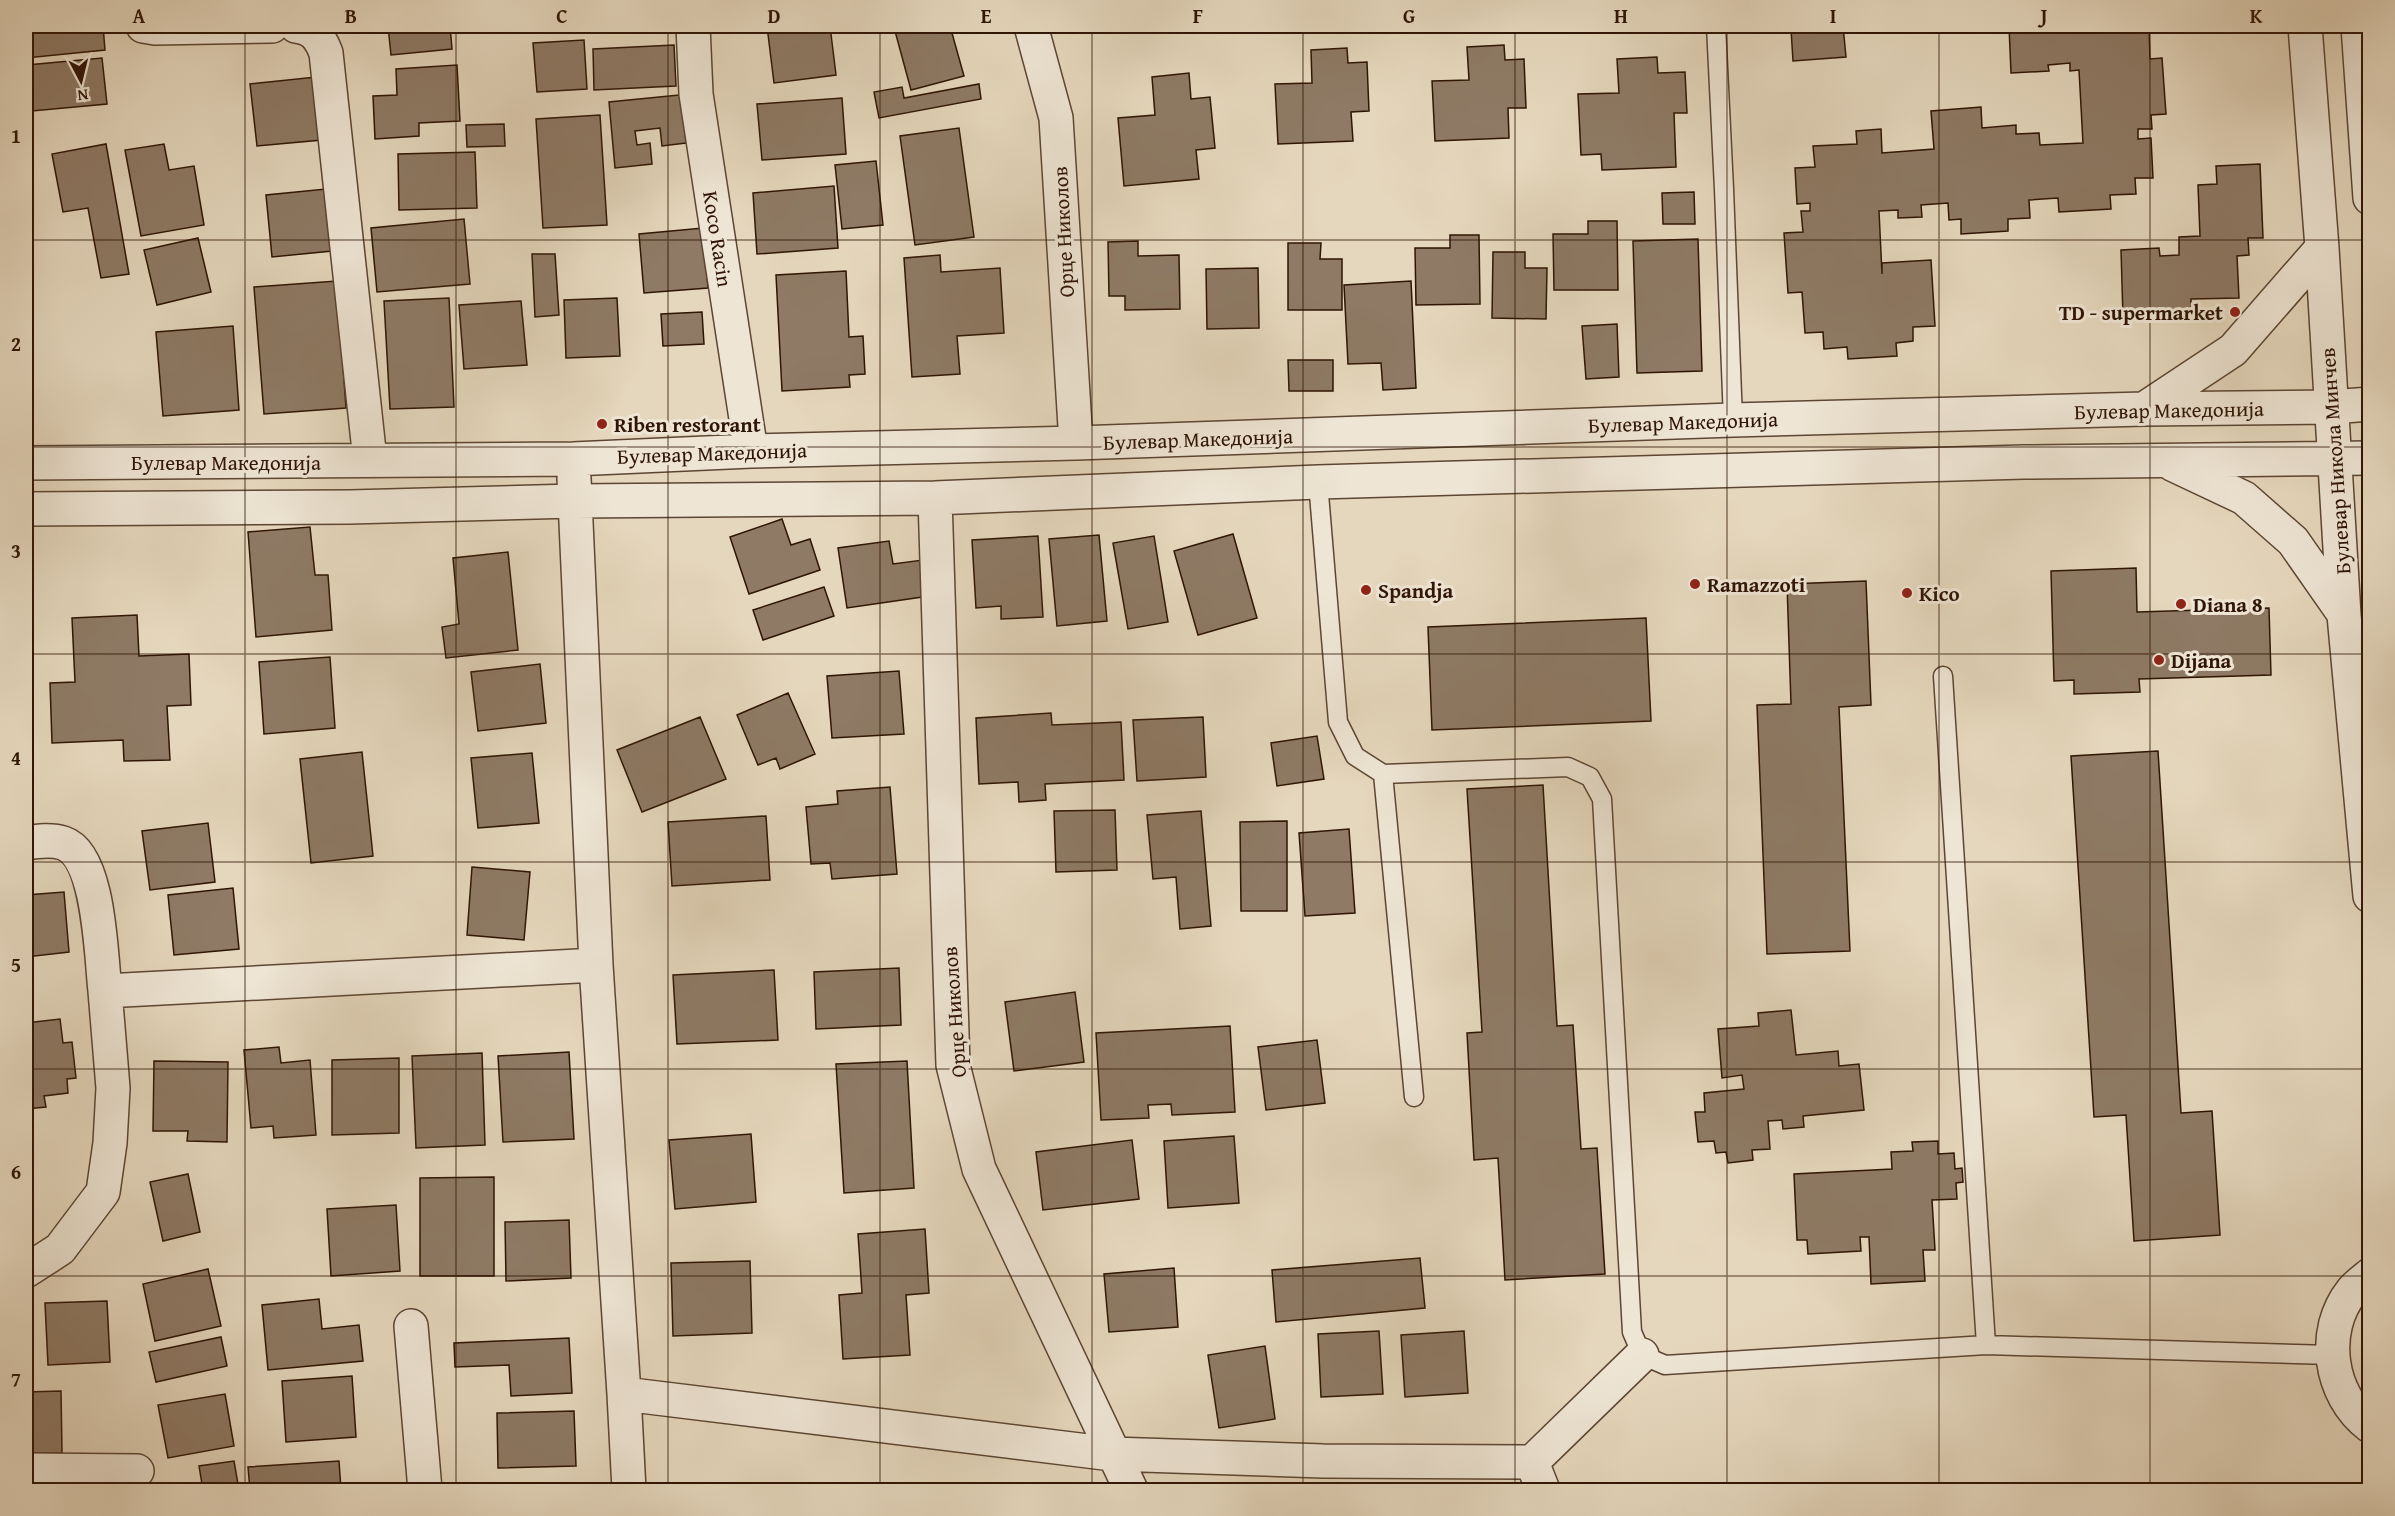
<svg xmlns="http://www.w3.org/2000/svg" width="2395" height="1516" font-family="'Gentium Book Plus',serif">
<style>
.building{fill:#8e7a65;stroke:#2f1505;stroke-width:1.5}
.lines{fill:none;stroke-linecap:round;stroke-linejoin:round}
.service-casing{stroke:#5c4633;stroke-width:21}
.minor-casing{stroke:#5c4633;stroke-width:36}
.service{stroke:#eee5d4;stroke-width:18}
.minor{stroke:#eee5d4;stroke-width:33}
.grid{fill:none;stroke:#2f1505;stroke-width:1.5;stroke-opacity:0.55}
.poi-dot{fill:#8f2418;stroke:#eee5d4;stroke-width:2}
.labels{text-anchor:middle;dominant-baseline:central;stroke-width:6;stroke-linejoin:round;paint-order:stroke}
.street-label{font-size:21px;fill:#2f1505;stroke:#eee5d4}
.poi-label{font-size:21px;font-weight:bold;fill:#2f1505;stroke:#eee5d4;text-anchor:start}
.neatline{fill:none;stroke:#2f1505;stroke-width:2}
.grid-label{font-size:20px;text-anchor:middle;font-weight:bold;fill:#2f1505}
</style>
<rect width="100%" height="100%" fill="#e5d7bd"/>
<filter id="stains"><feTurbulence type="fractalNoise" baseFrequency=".00333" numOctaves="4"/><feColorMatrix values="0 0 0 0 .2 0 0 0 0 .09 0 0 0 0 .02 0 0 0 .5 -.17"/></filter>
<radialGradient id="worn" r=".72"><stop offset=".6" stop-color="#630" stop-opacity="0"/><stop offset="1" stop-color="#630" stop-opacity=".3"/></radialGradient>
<path class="building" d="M26 26H103L105 50 26 58Z
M388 26H450L452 49 391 55Z
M632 26H676V27L632 28Z
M767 26H830L836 75 774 83Z
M914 26H950L964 76 911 90 895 31Z
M1843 26 1846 57 1793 61 1791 29Z
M2009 26H2149L2150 59 2162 58 2166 114 2151 115 2152 129H2138V139L2151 138 2153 178H2135L2136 194 2110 195 2111 209 2059 212 2058 198 2029 200 2030 218 2008 219V231L1961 234V219L1949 220 1948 203 1921 205 1922 217 1898 218V210L1879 211 1882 274V263L1931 260 1935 326 1913 327V341L1896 343 1897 356 1848 359 1847 347 1824 349 1823 332 1805 333 1802 292 1788 293 1784 233 1803 232 1801 211H1810V203L1797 204 1795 168 1815 167 1813 146 1857 144 1856 131 1881 129 1882 153 1934 149 1931 111 1981 107 1982 128 2016 125V134L2039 133 2040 145 2083 143 2079 70 2070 71V63L2048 65 2049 71 2011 73Z
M584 40 587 89 537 92 533 43Z
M674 45 676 86 594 90 593 49Z
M1504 45 1505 60 1524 59 1526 108H1508L1509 138 1435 141 1432 81 1469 80 1467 47Z
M1347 48 1348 63 1367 62 1369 111 1351 112 1353 141 1278 144 1275 84 1312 83 1311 50Z
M1657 57 1658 73 1685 72 1687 113H1674L1676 167 1602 170 1601 154 1581 155 1578 94 1619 93 1617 59Z
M102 58 107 104 32 111 27 65Z
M457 65 460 121 419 123V136L375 139 373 96 397 95 396 69Z
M1189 73 1191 99 1210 97 1215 148 1196 150 1199 179 1124 186 1118 118 1155 115 1152 77Z
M316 77 322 140 257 146 250 84Z
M979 84 981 99 879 118 874 92 902 87 904 98Z
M689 94 694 142 662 146 660 128 635 131 637 145 650 143 652 164 615 168 609 102Z
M842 98 846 154 762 160 757 104Z
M600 115 607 225 543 228 536 119Z
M504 124 505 146 467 147 466 125Z
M959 128 974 237 915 245 900 136Z
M106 144 129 274 101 278 88 208 63 212 52 154Z
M164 144 169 170 194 166 204 225 141 236 125 150Z
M475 152 477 208 399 210 398 154Z
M876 161 883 225 842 229 835 165Z
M2260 164 2263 238H2248L2249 255 2237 256 2239 298 2191 299V316L2123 318 2121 250 2159 248 2160 256 2179 255V237L2200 236 2198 185 2217 184 2216 166Z
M834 186 838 248 757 254 753 193Z
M326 189 332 251 272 257 266 195Z
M1694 192 1695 224H1663L1662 193Z
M464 219 470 284 377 292 371 228Z
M1588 221H1617L1618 290H1554L1553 234H1588Z
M703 228 708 288 644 293 639 234Z
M1450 235H1479L1480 304 1416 305 1415 248H1450Z
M198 238 211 292 157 305 144 250Z
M1698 239 1702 371 1637 373 1633 241Z
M1138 241V256L1179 255 1180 309 1125 310V296H1109L1108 242Z
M1288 243H1321L1320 259H1342V310H1288Z
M1493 252H1525V268H1547L1546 319 1492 318Z
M532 254H555L559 315 535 317Z
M940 255 941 272 1000 268 1004 333 957 336 960 374 912 377 904 258Z
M1258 268 1259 328 1207 329 1206 269Z
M846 271 849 337 863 336 865 374 849 375 850 387 782 391 776 275Z
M337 281 346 408 264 414 254 287Z
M1411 281 1416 388 1383 390 1381 363 1348 364 1344 285Z
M449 298 454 407 390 409 384 301Z
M617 298 620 356 566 358 564 300Z
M521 301 527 365 464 369 459 305Z
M702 312 704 344 663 346 661 314Z
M1617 324 1619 377 1586 379 1582 326Z
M233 326 239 410 163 416 156 332Z
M1288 360H1333V391H1289Z
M782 519 791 545 810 539 820 570 749 594 730 537Z
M310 527 315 575H328L332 630 256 637 248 532Z
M1233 534 1257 618 1198 635 1174 551Z
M1099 535 1107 621 1057 626 1049 539Z
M1038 536 1043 617 1001 619V606L976 608 972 540Z
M1154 536 1168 622 1128 629 1113 543Z
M889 541 893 564 923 560 929 596 847 608 838 548Z
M508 552 518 650 446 658 442 627 459 624 453 558Z
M2136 568 2137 612 2269 608 2271 675 2139 679 2140 692 2074 694V680L2054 681 2051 571Z
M1866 581 1871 705 1839 707 1850 951 1767 954 1757 705 1791 704 1787 584Z
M824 587 834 616 763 640 753 610Z
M137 615 139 656 189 654 191 705 167 706 170 760 124 761 123 740 52 743 50 683 75 682 72 618Z
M1646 618 1651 721 1432 730 1428 627Z
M330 657 335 728 264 734 259 662Z
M540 664 546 723 478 731 471 672Z
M899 671 904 734 832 738 827 676Z
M788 693 815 754 780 769 776 758 758 765 737 715Z
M1051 713 1052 725 1121 722 1124 780 1045 784 1046 800 1019 802 1018 782 979 784 976 718Z
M700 717 726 779 642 812 617 750Z
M1203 717 1206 777 1137 781 1133 720Z
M1317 736 1324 779 1277 786 1271 743Z
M2158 751 2181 1113 2212 1111 2220 1235 2134 1241 2126 1115 2094 1117 2071 756Z
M362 752 373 856 311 863 300 759Z
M532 753 539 823 478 828 471 758Z
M1543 785 1557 1026 1573 1025 1581 1149 1597 1148 1605 1274 1505 1280 1498 1158 1474 1160 1467 1033 1482 1032 1467 789Z
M890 787 897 874 832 879 830 863 811 864 806 807 838 804 837 791Z
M1115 810 1117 870 1056 872 1054 811Z
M1201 811 1211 926 1180 929 1176 877 1153 879 1147 815Z
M766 816 770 880 672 886 668 822Z
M1287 821V911H1241L1240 822Z
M208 823 215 882 150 890 142 831Z
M1349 829 1355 913 1305 916 1299 833Z
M472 867 530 872 524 940 467 935Z
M233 888 239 949 174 955 168 895Z
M64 892 69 952 26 957V895Z
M899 968 901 1025 816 1029 814 972Z
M774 970 778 1040 677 1044 673 975Z
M1075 992 1084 1062 1014 1071 1005 1002Z
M1791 1010 1796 1055 1838 1051 1839 1066 1859 1064 1864 1110 1803 1116 1804 1127 1783 1129 1782 1120 1768 1121 1770 1149 1752 1150 1753 1160 1728 1163 1726 1152 1716 1153 1714 1141 1698 1142 1695 1112H1705L1704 1093 1744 1089 1742 1075 1722 1078 1718 1029 1759 1026 1758 1013Z
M60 1019 63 1043 72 1042 76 1078 67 1079 68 1093 44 1096 46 1107 26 1109V1023Z
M1230 1026 1235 1112 1172 1115 1171 1104 1148 1105 1149 1118 1101 1120 1096 1033Z
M1317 1040 1325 1103 1266 1110 1258 1047Z
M279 1047 281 1063 310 1060 316 1135 274 1138 273 1126 251 1128 244 1050Z
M569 1052 574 1139 503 1142 498 1056Z
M482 1053 485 1145 416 1148 412 1056Z
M399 1058V1133L332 1135V1060Z
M154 1061 228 1062 227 1142 187 1141 188 1131H153Z
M907 1061 914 1188 844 1193 836 1064Z
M751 1134 756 1202 675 1209 669 1140Z
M1234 1136 1239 1203 1168 1208 1164 1141Z
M1132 1140 1139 1199 1043 1210 1036 1152Z
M1938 1141V1154L1954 1153 1955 1169 1962 1168 1963 1182 1956 1183 1957 1199 1932 1200 1935 1250H1923L1925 1281 1871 1284 1869 1237H1860L1861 1251 1808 1254 1807 1240H1797L1794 1174 1892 1169 1891 1152 1913 1151 1912 1142Z
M188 1174 200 1232 163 1241 150 1182Z
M494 1177V1276H420V1178Z
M396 1205 400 1271 331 1276 327 1209Z
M569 1220 571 1278 506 1281 505 1222Z
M925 1229 929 1293 906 1295 910 1355 843 1359 839 1295 862 1293 858 1234Z
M1420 1258 1425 1308 1276 1322 1272 1270Z
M750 1261 752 1333 673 1336 671 1263Z
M1174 1268 1178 1327 1109 1332 1104 1274Z
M208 1269 221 1326 155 1341 143 1284Z
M319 1299 322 1329 359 1325 363 1361 268 1370 262 1305Z
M107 1301 110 1362 48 1365 45 1303Z
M1379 1331 1383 1394 1321 1397 1318 1334Z
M1464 1331 1468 1393 1405 1397 1401 1335Z
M221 1337 227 1366 156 1382 149 1352Z
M569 1338 572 1393 511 1396 509 1365 455 1367 454 1343Z
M1265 1346 1275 1419 1219 1428 1208 1355Z
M352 1376 356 1437 286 1442 282 1381Z
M61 1391 62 1453H26V1392Z
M225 1394 234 1446 168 1458 158 1405Z
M574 1411 576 1466 498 1468 497 1413Z
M234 1461 239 1490H203L199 1466Z
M339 1461 341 1490H250L248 1467Z
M43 1484 109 1490H43Z"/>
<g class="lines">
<defs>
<path id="service" d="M1716 26 1724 189 1733 420
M1318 482 1338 722 1355 756 1383 774 1568 767 1590 777 1602 799 1632 1332 1642 1355 1665 1365 1986 1345 2332 1355
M1943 676 1986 1345
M1383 774 1414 1097"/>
<path id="minor" d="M143 26 155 28 272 26
M296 26C313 28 320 37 326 53L370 460
M693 26 696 94 751 451
M1031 26 1056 118 1076 443
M2305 26 2322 248 2344 615 2370 896
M2358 26 2370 198
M2144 409 2233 350 2322 248
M26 463 573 459 751 451 1076 443 1733 420 2144 409 2331 407 2370 404
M2172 464 2244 498 2293 541 2344 614
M574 478 596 965 624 1394 629 1490
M935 498 953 1065 979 1169 1131 1490
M26 509 350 507 574 501 935 498 1318 482 2024 462 2370 458
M26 843C38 841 51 839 63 843 100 855 101 957 105 991L596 965
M26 1271 60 1249 103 1192 110 1143 113 1088 105 991
M2370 1275C2364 1280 2357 1285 2352 1291 2320 1331 2329 1395 2370 1426
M411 1326 425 1490
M624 1394 1112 1454 1323 1461 1532 1462 1642 1355
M1532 1462 1543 1490
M26 1470 137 1471"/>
</defs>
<use href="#service" class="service-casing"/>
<use href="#minor" class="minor-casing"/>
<use href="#service" class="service"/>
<use href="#minor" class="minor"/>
</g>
<path class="grid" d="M245 26V1490M456 26V1490M668 26V1490M880 26V1490M1092 26V1490M1303 26V1490M1515 26V1490M1727 26V1490M1939 26V1490M2150 26V1490M26 240H2370M26 447H2370M26 654H2370M26 862H2370M26 1069H2370M26 1276H2370"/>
<g class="poi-dot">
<circle cx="2235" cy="312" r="6"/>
<circle cx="602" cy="424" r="6"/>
<circle cx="1695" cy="584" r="6"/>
<circle cx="1366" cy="590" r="6"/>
<circle cx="1907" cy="593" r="6"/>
<circle cx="2181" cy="604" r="6"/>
<circle cx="2159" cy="660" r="6"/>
</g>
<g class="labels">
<g class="street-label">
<text transform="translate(1063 232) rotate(-93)">Орце Николов</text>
<text transform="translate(718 239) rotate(81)">Koco Racin</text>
<text transform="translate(2169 410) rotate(-1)">Булевар Македонија</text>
<text transform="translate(1683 422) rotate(-2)">Булевар Македонија</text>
<text transform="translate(1198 439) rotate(-2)">Булевар Македонија</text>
<text transform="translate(712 453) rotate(-2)">Булевар Македонија</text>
<text transform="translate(2335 461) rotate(-94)">Булевар Никола Минчев</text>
<text x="226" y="462">Булевар Македонија</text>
<text transform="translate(954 1012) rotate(-94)">Орце Николов</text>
</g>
<g class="poi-label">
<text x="2223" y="312" text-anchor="end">TD - supermarket</text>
<text x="614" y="424">Riben restorant</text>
<text x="1707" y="584">Ramazzoti</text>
<text x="1378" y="590">Spandja</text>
<text x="1919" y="593">Kico</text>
<text x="2193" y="604">Diana 8</text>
<text x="2171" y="660">Dijana</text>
</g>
</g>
<rect width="2395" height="1516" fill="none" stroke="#e5d7bd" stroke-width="66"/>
<g transform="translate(81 81) rotate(173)" stroke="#eee5d4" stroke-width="4.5" paint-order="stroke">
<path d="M0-4.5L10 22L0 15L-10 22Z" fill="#2f1505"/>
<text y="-9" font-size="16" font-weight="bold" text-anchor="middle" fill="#2f1505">N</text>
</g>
<rect x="33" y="33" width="2329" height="1450" class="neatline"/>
<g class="grid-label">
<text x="139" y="23">A</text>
<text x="351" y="23">B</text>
<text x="562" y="23">C</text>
<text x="774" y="23">D</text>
<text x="986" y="23">E</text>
<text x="1198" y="23">F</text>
<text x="1409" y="23">G</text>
<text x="1621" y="23">H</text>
<text x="1833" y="23">I</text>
<text x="2044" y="23">J</text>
<text x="2256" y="23">K</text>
<text x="16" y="143">1</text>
<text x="16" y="351">2</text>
<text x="16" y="558">3</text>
<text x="16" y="765">4</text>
<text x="16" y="972">5</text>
<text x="16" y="1179">6</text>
<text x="16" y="1386">7</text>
</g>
<rect width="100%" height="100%" filter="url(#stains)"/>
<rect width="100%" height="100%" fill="url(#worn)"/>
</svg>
